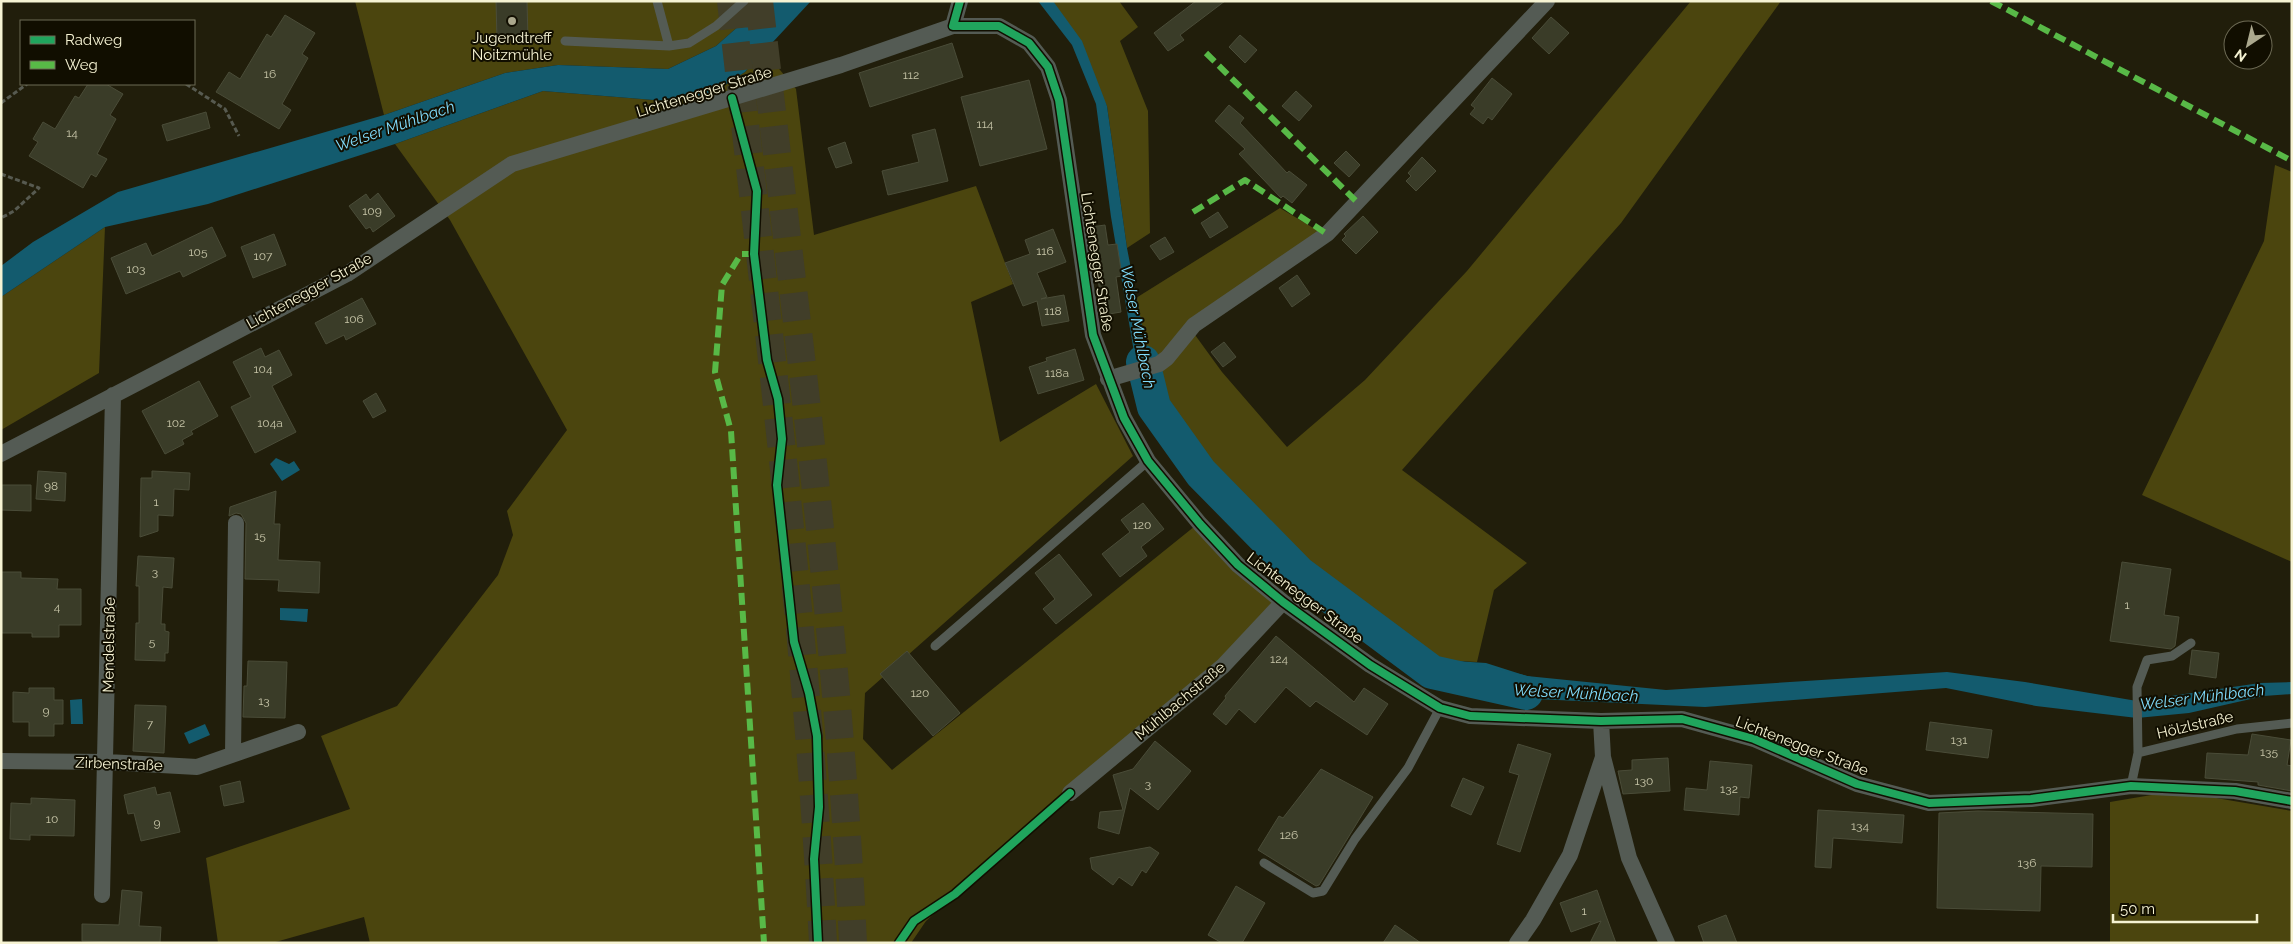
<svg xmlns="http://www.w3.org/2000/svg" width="2293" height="944" font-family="Raleway,sans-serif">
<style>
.green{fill:#4b450e}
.water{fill:#135b6e}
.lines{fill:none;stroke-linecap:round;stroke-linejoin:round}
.river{stroke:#135b6e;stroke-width:34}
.building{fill:#3a3c28;stroke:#4a4c38}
.highway-tunnel{stroke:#413e29;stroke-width:28;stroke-dasharray:28 14;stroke-linecap:butt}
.path{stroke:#575a50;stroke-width:3;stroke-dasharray:5 2.5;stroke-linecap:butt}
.lane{stroke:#545b54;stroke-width:9}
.street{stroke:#545b54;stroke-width:16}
.quiet{stroke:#58b947;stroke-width:6;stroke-dasharray:12 6;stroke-linecap:butt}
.cycleway-casing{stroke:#110e00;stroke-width:11}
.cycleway{stroke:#20a55d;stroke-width:8}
.poi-dot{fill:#aba88d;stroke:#110e00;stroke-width:2}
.labels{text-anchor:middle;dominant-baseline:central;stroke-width:4;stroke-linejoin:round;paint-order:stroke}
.number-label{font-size:12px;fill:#c7c5a8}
.poi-label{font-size:15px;fill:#f6f3d3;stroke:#110e00}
.street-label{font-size:15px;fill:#f6f3d3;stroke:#110e00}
.water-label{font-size:16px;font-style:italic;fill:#81dcfc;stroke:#110e00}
</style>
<rect width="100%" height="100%" fill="#211e0b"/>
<path class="green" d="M355 1H767L716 46 668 69 558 65 505 73 384 115Z
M1053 1H1119L1138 27 1120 41 1148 111 1150 233 1127 248 1107 106Z
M1691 1H1781L1621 223 1402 470 1527 563 1494 590 1477 662 1440 660 1306 568 1210 471 1162 408 1150 367 1136 298 1280 208 1325 235 1190 328 1222 372 1287 447 1365 380 1467 271Z
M764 51 796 89 814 235 976 186 1013 284 971 302 1000 442 1096 384 1133 456 865 693 863 739 892 770 1195 526 1278 607 926 921 911 943H370L364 917 272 943H218L206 858 350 809 321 736 397 706 498 575 513 535 507 511 567 430 450 220 395 144 543 91 666 101 711 94 745 72Z
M2275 165 2292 172V562L2142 495 2264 241Z
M105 227 99 373 1 430V297Z
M2175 791 2292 811V943H2110V802Z"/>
<path class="water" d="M767 1H811L745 72 711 94 666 101 543 91 395 144 208 204 105 227 1 297V266L33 242 118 192 384 115 505 73 558 65 668 69 716 46Z
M1038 1H1053L1082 41 1107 106 1127 248 1150 367 1162 408 1210 471 1306 568 1440 660 1486 663 1527 676 1666 690 1947 672 2025 682 2137 701 2260 683 2292 682V694L2264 696 2189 713 2137 718 2036 706 1946 688 1705 707 1536 699 1432 672 1299 573 1201 473 1154 407 1136 364 1111 217 1096 104 1072 45Z
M276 458 289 464 294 461 300 470 282 481 270 464Z
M280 608 308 609 307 622 280 620Z
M82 699 83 724H71L70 700Z
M205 724 210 735 189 744 184 733Z"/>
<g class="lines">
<path class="river" d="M1143 362 1154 407 1201 473 1299 573 1432 672 1526 693"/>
</g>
<path class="building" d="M496 1H527L528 40H497Z
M1196 1H1225L1180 35 1184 40 1168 51 1154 33Z
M285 15 315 33 302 54 308 58 282 104 291 110 279 129 216 92 229 72 240 79 267 34 271 37Z
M1551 17 1569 33 1549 54 1532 38Z
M1240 35 1257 50 1245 63 1229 47Z
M952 43 963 77 870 107 859 73Z
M1492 78 1512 94 1492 120 1488 117 1483 124 1470 114 1475 108 1471 105Z
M1029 80 1047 149 980 166 961 97Z
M88 84H106L123 94 110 115 116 119 97 154 107 159 96 177 91 174 83 188 29 156 38 142 33 139 43 122 55 129 75 96 79 98Z
M1296 91 1312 106 1299 121 1282 106Z
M1229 105 1244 118 1240 123 1287 173 1289 171 1307 185 1292 203 1283 196 1281 198 1239 154 1245 149 1215 121Z
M206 112 210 128 167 141 162 125Z
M935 129 948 181 888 195 882 171 919 162 912 135Z
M845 142 852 163 836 168 828 148Z
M1346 151 1360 165 1349 177 1334 163Z
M1422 157 1436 171 1416 191 1406 181 1411 176 1408 173Z
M378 193 395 216 373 232 370 227 366 229 349 206 366 194 370 200Z
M1218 212 1228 227 1210 238 1201 223Z
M1363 216 1378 232 1356 254 1342 240 1346 236 1344 234Z
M1105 225 1108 245 1117 244 1122 276 1116 277 1121 312 1103 315 1091 227Z
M212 227 226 256 183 277 180 271 126 294 111 258 146 243 152 256Z
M1053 229 1066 262 1037 273 1047 297 1041 299 1064 295 1069 321 1042 326 1037 301 1023 306 1005 263 1030 254 1025 240Z
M274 234 286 265 253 278 241 247Z
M1165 237 1174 252 1160 260 1150 246Z
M1297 275 1310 294 1292 307 1279 288Z
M362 298 376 324 346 340 344 335 326 344 315 323Z
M1224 342 1236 357 1223 367 1211 352Z
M261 348 265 357 279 350 292 375 272 386 296 432 255 453 231 407 251 397 233 362Z
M1075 349 1084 380 1038 394 1029 367 1047 361 1046 358Z
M199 381 218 416 191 431 193 434 182 440 184 444 165 454 142 411Z
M376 393 386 411 373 418 363 401Z
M38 471 66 473 65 501 36 499Z
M152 471 190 473 189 490 174 489 173 516 158 515V531L140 537 141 478H152Z
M1 485H31V511L1 510Z
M276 491 274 524H280L278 560 320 562 319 593 278 591 279 580 245 579 246 523 241 514 236 513 229 516 230 507Z
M1143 503 1164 529 1141 547 1147 556 1120 577 1102 554 1130 532 1121 520Z
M1059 554 1092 595 1056 624 1043 609 1055 599 1035 573Z
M138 556 174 558 172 588 163 587 161 624H165V631L169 632 168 653H165V661L135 660 136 623H139V586H136Z
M2122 562 2171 569 2164 615 2179 617 2175 646 2171 649 2110 641Z
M1 572H21V578L58 579 57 589H81V625H59V637H32V633H1Z
M1276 636 1354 702 1364 688 1388 704 1367 735 1316 701 1310 707 1286 687 1255 723 1239 709 1226 725 1213 714 1226 698 1225 696Z
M2192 650 2219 653 2216 678 2189 674Z
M907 651 960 713 933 736 880 674Z
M248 661 287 662 285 718 243 717 244 686H247Z
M29 688H54V700H63V724H54V736H29V722H13V692L29 693Z
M135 705 166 706 164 753 133 751Z
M1930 722 1992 730 1988 758 1926 750Z
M2252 734 2291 740 2287 765 2292 766V791L2258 785V782L2205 778 2207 753 2248 755Z
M1155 741 1191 771 1158 810 1130 788 1119 834 1098 828 1100 812 1123 810 1113 775 1133 769Z
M1518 744 1551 754 1520 852 1497 844 1519 775 1509 772Z
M1668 758 1670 791 1623 794 1618 771 1632 770V760Z
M1710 761 1752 765 1749 798 1740 797 1739 815 1684 810 1686 788 1707 790Z
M1321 769 1373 797 1319 885 1316 886 1258 850 1279 816 1283 818Z
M1463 778 1484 787 1471 815 1451 806Z
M240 781 244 802 224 806 220 786Z
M155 787 157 795 170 792 180 832 141 841 134 813 128 814 124 795Z
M31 798 75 800 74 836 30 835V840L10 839 11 803 31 804Z
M1818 810 1904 815 1902 843 1833 838 1831 868 1815 867Z
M1978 811 2093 814 2092 867 2041 866 2040 911 1937 908 1939 813Z
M1150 847 1159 853 1146 873 1142 870 1132 886 1119 877 1113 885 1092 869 1090 858Z
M1236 886 1265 903 1242 943H1222L1208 935Z
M122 890 142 892 139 926 161 927 160 943 82 941V924L119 925Z
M1597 890 1605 913 1616 943H1590L1601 921 1571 932 1560 903Z
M1726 915 1737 943H1704L1698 926Z
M1395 925 1421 943H1383Z"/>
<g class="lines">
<path class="highway-tunnel" d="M731 1C766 314 807 628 823 943
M759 1C795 314 838 628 853 943"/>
<path class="path" d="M186 84 225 109 239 136
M1 103 27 84
M1 174 39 188 14 211 1 218"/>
<path class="lane" d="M565 41 669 46 657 1
M669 46 689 43 716 26 744 1
M935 646 1148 461
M2138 753 2237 729 2292 723
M2131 786 2138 753 2137 687 2147 660 2172 656 2191 643
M1264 863 1313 893 1323 891 1355 839 1408 768 1440 708"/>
<path class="street" d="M953 26 960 1
M1108 379 1159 364 1167 358 1194 325 1327 234 1547 1
M1 454 347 274 512 164 841 65 953 26H999L1029 43 1048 67 1059 100 1093 335 1124 418 1148 461 1200 524 1238 565 1283 602 1370 665 1440 708 1470 716 1601 721 1682 719 1754 739 1857 784 1929 803 2031 799 2131 786 2235 791 2292 801
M1601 721 1603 757 1629 858 1667 943
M233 753 236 523
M1 761 107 762 197 767 298 732
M1070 793 1223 666 1283 602
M102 895 113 395
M1517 943 1533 920 1570 855 1603 757"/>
<path class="quiet" d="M1991 1 2292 161
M1206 53 1357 202
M1193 212 1245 180 1327 234
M754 254H741L722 285 715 372 731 431 764 943"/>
<defs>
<path id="cycleway" d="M960 1 953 26H999L1029 43 1048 67 1059 100 1093 335 1124 418 1148 461 1200 524 1238 565 1283 602 1370 665 1440 708 1470 716 1601 721 1682 719 1754 739 1857 784 1929 803 2031 799 2131 786 2235 791 2292 801
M732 98 757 191 754 254 767 360 778 399 782 439 777 485 794 642 809 693 817 736 819 807 814 859 818 943
M899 943 914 921 955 894 1070 793"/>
</defs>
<use href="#cycleway" class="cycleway-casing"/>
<use href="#cycleway" class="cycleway"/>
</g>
<circle class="poi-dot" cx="512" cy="21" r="5"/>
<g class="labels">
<g class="number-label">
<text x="270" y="74">16</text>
<text x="911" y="75">112</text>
<text x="985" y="124">114</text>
<text x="72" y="133">14</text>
<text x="372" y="211">109</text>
<text x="1045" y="251">116</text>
<text x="198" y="252">105</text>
<text x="263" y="256">107</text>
<text x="136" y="269">103</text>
<text x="1053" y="311">118</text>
<text x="354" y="319">106</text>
<text x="263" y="369">104</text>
<text x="1057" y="373">118a</text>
<text x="176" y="423">102</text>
<text x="270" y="423">104a</text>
<text x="51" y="486">98</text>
<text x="156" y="502">1</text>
<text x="1142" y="525">120</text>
<text x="260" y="536">15</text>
<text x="155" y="572">3</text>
<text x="2127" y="605">1</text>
<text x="57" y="607">4</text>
<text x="152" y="642">5</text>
<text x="1279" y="659">124</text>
<text x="920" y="693">120</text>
<text x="264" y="701">13</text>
<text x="46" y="711">9</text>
<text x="150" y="724">7</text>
<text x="1959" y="740">131</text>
<text x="2269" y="752">135</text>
<text x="1644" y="781">130</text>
<text x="1148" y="784">3</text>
<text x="1729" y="789">132</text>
<text x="52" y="819">10</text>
<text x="157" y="823">9</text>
<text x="1860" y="826">134</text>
<text x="1289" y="835">126</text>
<text x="2027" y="863">136</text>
<text x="1584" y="911">1</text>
</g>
<g class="poi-label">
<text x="512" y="38">Jugendtreff<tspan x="512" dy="17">Noitzmühle</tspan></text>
</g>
<g class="street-label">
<text transform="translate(704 92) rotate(-17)">Lichtenegger Straße</text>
<text transform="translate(1097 262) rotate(81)">Lichtenegger Straße</text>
<text transform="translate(309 291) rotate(-29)">Lichtenegger Straße</text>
<text transform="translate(1305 598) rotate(37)">Lichtenegger Straße</text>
<text transform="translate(109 645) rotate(-89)">Mendelstraße</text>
<text transform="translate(1180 701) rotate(-40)">Mühlbachstraße</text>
<text transform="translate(2195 725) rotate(-13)">Hölzlstraße</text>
<text transform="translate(1802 746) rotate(21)">Lichtenegger Straße</text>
<text transform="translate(119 764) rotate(2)">Zirbenstraße</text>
</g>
<g class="water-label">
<text transform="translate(395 126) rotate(-19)">Welser Mühlbach</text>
<text transform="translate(1138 327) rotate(79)">Welser Mühlbach</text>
<text transform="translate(1576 693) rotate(3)">Welser Mühlbach</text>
<text transform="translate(2202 697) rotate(-7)">Welser Mühlbach</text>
</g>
</g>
<rect width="2293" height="944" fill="none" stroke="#f6f3d3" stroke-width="5"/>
<rect x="20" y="20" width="175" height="65" fill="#110e00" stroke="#6d6a54"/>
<rect x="30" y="36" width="25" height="8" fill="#20a55d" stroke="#6d6a54"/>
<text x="65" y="45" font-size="15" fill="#f6f3d3">Radweg</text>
<rect x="30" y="61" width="25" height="8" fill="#58b947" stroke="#6d6a54"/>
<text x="65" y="70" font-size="15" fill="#f6f3d3">Weg</text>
<g transform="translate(2248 45) rotate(215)"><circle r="24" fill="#110e00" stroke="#6d6a54"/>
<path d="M0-4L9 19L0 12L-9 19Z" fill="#aba88d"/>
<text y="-8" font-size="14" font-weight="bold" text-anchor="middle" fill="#f6f3d3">N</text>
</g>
<path d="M2113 914v8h144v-8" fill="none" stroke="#f6f3d3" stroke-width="2.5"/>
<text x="2120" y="914" font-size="15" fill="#f6f3d3" stroke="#110e00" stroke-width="4" paint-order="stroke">50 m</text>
</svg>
